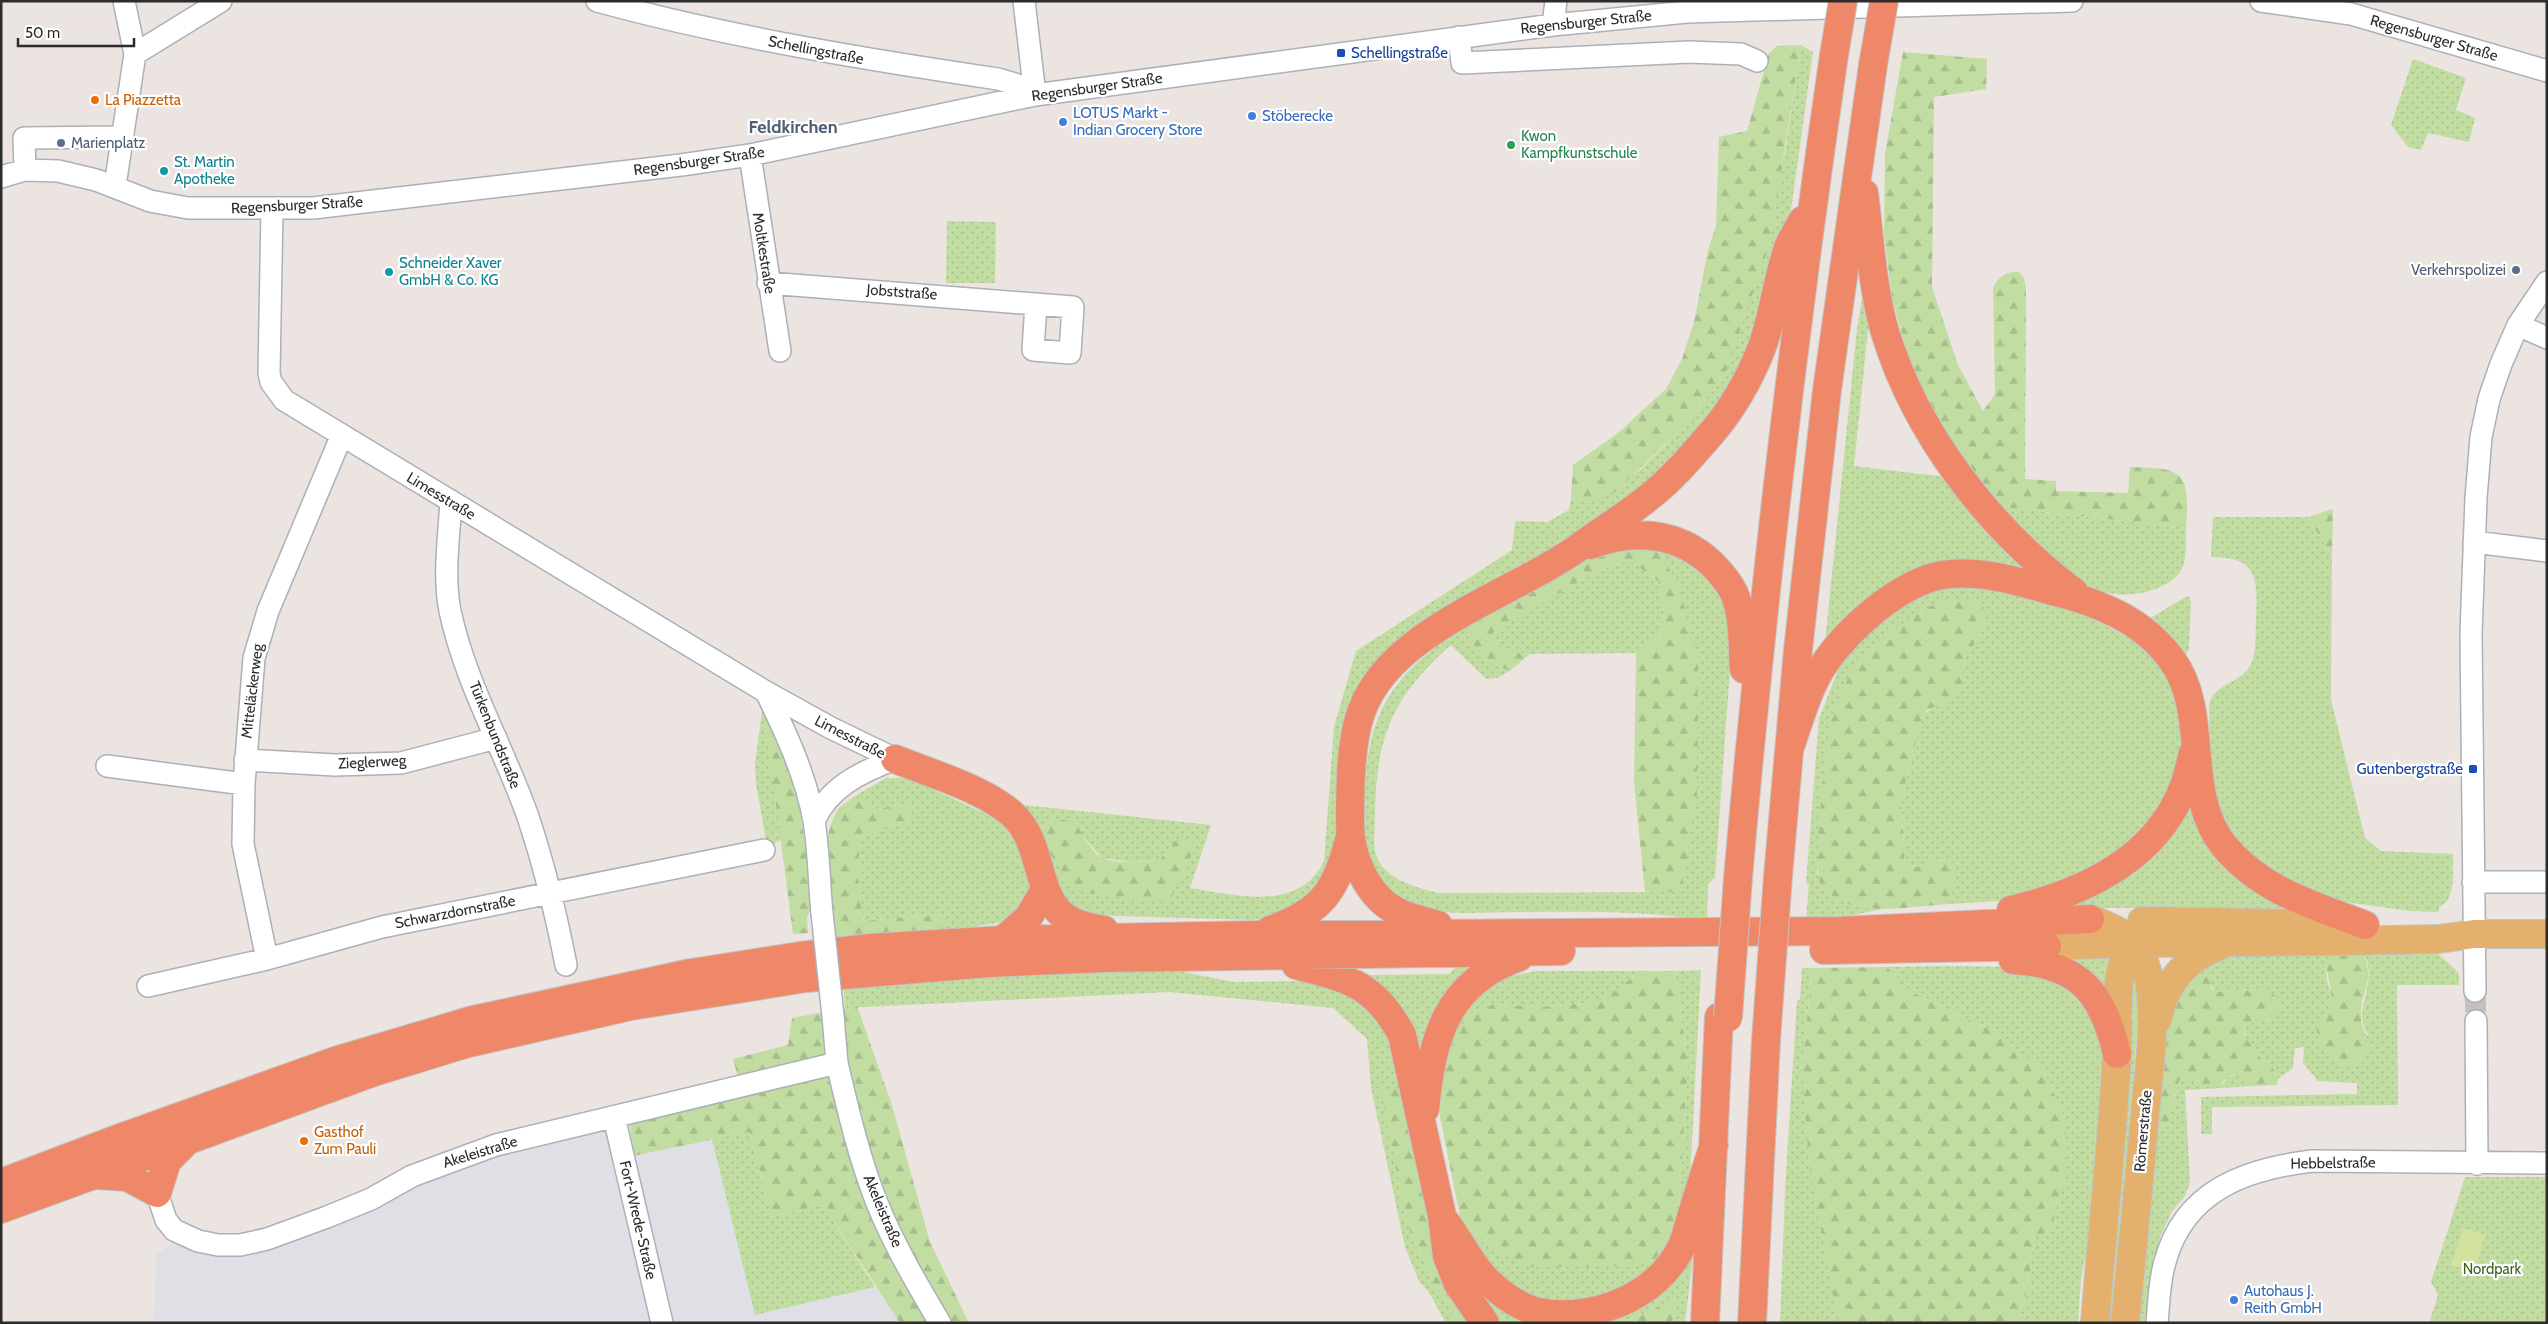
<svg xmlns="http://www.w3.org/2000/svg" width="2548" height="1324" font-family="Cabin,sans-serif">
<style>
.industrial{fill:#e0dfe5}
.grass{fill:url(#grass-dots)}
.forest{fill:url(#forest-firs)}
.pitch{fill:#d3e39f}
.lines{fill:none;stroke-linecap:round;stroke-linejoin:round}
.minor-tunnel{stroke:#c6bfbc;stroke-width:21;stroke-dasharray:21 11;stroke-linecap:butt}
.minor-casing{stroke:#acb0b7;stroke-width:24}
.major-casing{stroke:#c4c4c4;stroke-width:30}
.highway-casing{stroke:#c4c4c4;stroke-width:30}
.minor{stroke:#fff;stroke-width:21}
.major{stroke:#e3b16d;stroke-width:28}
.highway{stroke:#ee8868;stroke-width:28}
.minor-bridge-casing{stroke:#acb0b7;stroke-width:24;stroke-linecap:butt}
.highway-bridge-casing{stroke:#c4c4c4;stroke-width:30;stroke-linecap:butt}
.minor-bridge{stroke:#fff;stroke-width:21}
.highway-bridge{stroke:#ee8868;stroke-width:28}
.transit-dot{fill:#1a4fb4;stroke:#fff;stroke-width:2}
.food-dot{fill:#e8710a;stroke:#fff;stroke-width:2}
.shop-dot{fill:#3f7fe0;stroke:#fff;stroke-width:2}
.service-dot{fill:#5c6f8a;stroke:#fff;stroke-width:2}
.leisure-dot{fill:#2e9e5b;stroke:#fff;stroke-width:2}
.culture-dot{fill:#0f9aa8;stroke:#fff;stroke-width:2}
.labels{text-anchor:middle;dominant-baseline:central;stroke-width:4.5;stroke-linejoin:round;paint-order:stroke}
.street-label{font-size:15px;fill:#2c2c2c;stroke:#fff}
.transit-label{font-size:15px;fill:#164399;stroke:#fff;text-anchor:start}
.food-label{font-size:15px;fill:#c56008;stroke:#fff;text-anchor:start}
.shop-label{font-size:15px;fill:#366cbe;stroke:#fff;text-anchor:start}
.leisure-label{font-size:15px;fill:#27864d;stroke:#fff;text-anchor:start}
.service-label{font-size:15px;fill:#4e5e75;stroke:#fff;text-anchor:start}
.culture-label{font-size:15px;fill:#0d838f;stroke:#fff;text-anchor:start}
.park-label{font-size:15px;fill:#3c6222;stroke:#fff}
.quarter-label{font-size:18px;font-weight:bold;fill:#505f78;stroke:#fff}
</style>
<defs>
<pattern id="grass-dots" width="8" height="8" patternUnits="userSpaceOnUse" patternTransform="scale(1.25)"><rect width="8" height="8" fill="#c1dda2"/><path d="M2 2h.1M6 6h.1" fill="none" stroke="#a6be8c" stroke-width="1.8" stroke-linecap="round"/></pattern>
<pattern id="forest-firs" width="22" height="20" patternUnits="userSpaceOnUse" patternTransform="scale(1.25)"><rect width="22" height="20" fill="#c1dda2"/><path d="M5 1l3.5 6h-7zM16 11l3.5 6h-7z" fill="#a6be8c"/></pattern>
</defs>
<rect width="100%" height="100%" fill="#ece4e0"/>
<path class="industrial" d="M630 1123 633 1156 712 1139 755 1314 875 1287 900 1323H154L156 1255 173 1243 193 1249 230 1253 444 1170Z"/>
<path class="grass" d="M1801 45 1813 52 1791 210 1778 272 1745 368 1668 472 1376 667 1338 857 1332 877 1279 916 1254 920 1083 915 1059 897 1044 844 1168 904 1176 840 1159 861 1130 862 1102 858 1080 833 1054 818 1041 829 1024 805 1211 825 1190 888C1235 895 1299 913 1324 861L1334 727 1356 651 1512 550 1515 521 1547 522 1569 510 1571 498 1591 503 1640 470 1682 428 1724 377 1740 327 1785 153Z
M2413 59 2466 78 2456 110 2475 118 2469 142 2428 133 2421 150 2408 147 2391 125Z
M947 221 996 222 995 283H946Z
M1867 269 1880 330H1868L1854 466 1955 478 2043 580 1964 567 1824 652 1857 329Z
M2002 507 2186 528C2186 562 2188 578 2152 590 2118 602 2080 589 2053 565 2034 549 2019 526 2002 507Z
M2213 517H2308L2332 556 2331 700 2365 838 2381 851 2453 854C2452 870 2457 900 2439 907V912L2410 911 2345 902 2316 896 2288 887 2230 839 2210 789 2209 705C2214 682 2242 684 2251 664 2257 651 2255 635 2256 622 2257 581 2261 557 2211 557Z
M1647 543 1693 559 1729 606 1731 656 1715 877 1708 885 1707 921C1643 910 1579 912 1515 912 1487 912 1456 915 1428 910 1421 909 1392 897 1387 892 1358 861 1364 816 1366 777 1370 703 1404 665 1465 627 1474 654 1484 661 1510 671L1497 678 1486 679 1451 645C1392 697 1376 737 1375 815 1375 828 1372 848 1378 860 1390 881 1416 887 1437 893L1681 892 1698 658Z
M1629 560 1658 581 1664 611 1661 635 1636 653 1530 654 1507 652 1491 633 1593 573Z
M1944 585 1994 586 2082 612 2129 638 2148 652 2163 670 2173 691 2179 714 2182 754 2170 795 2114 862 2019 897 1998 901 1948 904 1952 893 1953 863C1934 853 1919 873 1905 866L1901 800 1923 715 1933 707 1964 667 1965 659 1985 626 1923 610 1867 652 1857 666 1834 712 1830 724 1821 810 1817 874 1854 906 1887 908 1839 918 1806 919 1809 884 1806 883 1819 719 1840 665 1855 640 1900 603Z
M2185 597H2189L2191 602 2189 649 2186 654 2149 619Z
M763 705 782 840 767 846 756 784 755 764Z
M886 778H903L922 784 1001 821 1019 848 1030 875 1031 899 1003 922 947 931 942 914 864 921C859 895 854 861 864 836L908 821 903 804 873 810 855 796Z
M2188 796 2290 908H2064Z
M2363 951H2435L2459 973V985H2397L2398 1105 2212 1107V1134H2201V1097L2357 1094V1083L2318 1081 2303 1063 2304 1047 2295 1048 2293 1068 2278 1079C2275 1071 2272 1062 2262 1060L2245 1039 2244 1025 2257 1021 2270 1020 2259 990 2214 992 2210 982 2186 977 2229 953 2330 952C2316 992 2345 1012 2370 1038 2351 1011 2373 994 2368 966 2368 961 2365 956 2363 951Z
M2112 955V1002L2060 956Z
M1487 963 1425 1062 1360 975 1450 974 1457 964Z
M1943 966 2021 967 2051 976 2086 1001 2106 1054 2089 1238 2081 1279 2078 1323H2017L2028 1286 2034 1238 1990 1030 1910 991 1887 967Z
M1802 968H1812L1802 1070 1838 1323H1780L1785 1190 1797 1000H1800Z
M1169 969 1233 982 1312 981 1342 986 1387 1024 1404 1087 1382 1091 1406 1222 1434 1284 1459 1323H1446L1428 1291 1419 1281 1405 1247 1371 1088 1367 1039 1333 1008 1169 992 845 1008 843 983Z
M1701 970 1689 1199 1681 1231 1650 1279 1586 1306 1529 1300 1493 1275 1461 1221 1483 1243 1672 1234 1680 1191 1688 1063 1675 971Z
M1537 971H1641L1600 1002 1539 1007 1495 1004 1442 1065 1446 1046 1472 995 1500 978Z
M2129 986H2137L2140 990 2116 1323H2111L2109 1301Z
M2236 1074H2241L2256 1086 2185 1090 2190 1182 2185 1196 2172 1211 2160 1237 2149 1284 2146 1323H2134L2154 1130 2166 1131 2180 1078H2195L2203 1086 2223 1084 2228 1077Z
M749 1132 772 1217 823 1205 875 1287 755 1315 712 1139Z
M2465 1177H2547V1323H2429L2438 1295 2431 1282Z
M1455 1244 1555 1323H1494Z
M1694 1248 1685 1323H1672L1677 1298 1624 1323H1580Z"/>
<path class="forest" d="M1801 45 1770 243 1724 377 1682 428 1614 493 1591 503 1571 498 1573 465 1618 433 1666 389 1682 359 1694 322 1708 250 1716 226 1719 137 1747 131 1769 53 1777 46Z
M1903 52 1987 59 1986 89 1934 97 1932 287 1958 365 1983 411 1995 394 1993 288C1999 276 2006 271 2019 272L2024 278 2026 288 2025 479 2056 481V491L2128 493 2130 467C2185 468 2190 472 2186 528L2002 507 1965 462 1930 410 1907 353 1892 298 1884 233 1885 154Z
M2333 509 2332 556 2308 517Z
M1647 543 1659 553 1678 584 1698 658 1697 794 1681 892H1645L1634 782 1636 653 1661 635 1664 611 1658 581 1629 560 1593 573 1492 633 1507 652 1530 654 1510 671C1484 661 1474 654 1465 627L1597 552Z
M1966 600 1980 603 1984 607 1985 626 1965 659 1959 694 1946 704 1928 709 1923 715 1901 800 1905 866C1918 873 1934 853 1953 863 1958 878 1954 890 1948 904 1921 906 1878 913 1852 905 1842 902 1826 894 1821 884 1811 866 1827 751 1830 724 1837 702 1848 675 1862 657 1875 642 1913 615 1931 606L1941 602Z
M763 705 797 792 812 888 811 908 807 917 808 933 793 934Z
M855 796 873 810 903 804 909 807 911 815 908 821 864 836C854 861 859 895 864 921L943 914 947 931 834 939C831 903 816 839 839 808 843 804 850 800 855 796Z
M1054 818 1077 823C1080 833 1093 854 1103 858 1116 864 1143 862 1159 861L1176 840 1186 839 1197 844 1168 904 1074 891 1044 844 1041 829Z
M2363 951C2376 985 2360 988 2361 1016 2361 1037 2379 1042 2362 1063L2338 1067C2325 1054 2314 1039 2317 1021L2324 1018 2332 998 2326 964 2330 952Z
M1887 967 1910 991 1990 1030 2043 1069 2066 1121 2065 1179 2051 1229 2034 1238 2028 1286 2017 1323H1838L1809 1163 1802 1070 1812 968Z
M1641 971H1675L1688 1063 1680 1191 1672 1234 1651 1266 1529 1267 1483 1243 1461 1221 1440 1117 1442 1065 1468 1014 1495 1004 1539 1007 1600 1002Z
M2210 975 2211 988 2214 992 2259 990 2277 996 2279 1010C2271 1024 2258 1020 2244 1025V1036L2262 1060 2271 1064 2278 1079 2277 1085 2256 1086C2249 1084 2247 1080 2242 1076 2233 1068 2222 1084 2215 1089L2203 1086 2195 1078H2180L2166 1131 2154 1130 2165 1030 2186 977Z
M857 1006 892 1105 930 1242 969 1323H900L823 1205 772 1217 749 1132 633 1156 630 1123 743 1096 733 1059 788 1045 792 1018Z
M1404 1087 1428 1219 1436 1249 1472 1323H1459L1434 1284 1406 1222 1381 1090Z
M1677 1298 1672 1323H1624Z"/>
<path class="pitch" d="M2463 1228 2485 1235 2474 1272 2451 1265Z"/>
<g class="lines">
<path class="minor-tunnel" d="M2475 991 2476 1021"/>
<defs>
<path id="minor" d="M597 1C729 37 863 59 998 79L1018 85 1035 95
M1024 1 1035 95
M2261 1 2351 14 2547 71
M1553 25 1556 1
M1459 37 1462 63 1689 52 1741 54 1757 61
M135 54 221 1
M750 155 780 351
M25 170 24 138 121 137
M1 177 25 170 58 171 96 180 150 201 188 208H313L681 165 750 155 1035 95 1553 25 1687 12 2072 1
M115 186 135 54 124 1
M272 209 269 373 271 382 284 400 766 692 831 728 895 759
M768 283 1073 307 1070 353 1033 350 1036 304
M2518 325 2547 338
M451 501C449 537 443 576 450 611 465 682 503 747 527 814 544 864 556 914 566 965
M2474 542 2547 551
M766 692C786 733 806 776 814 821 819 851 819 883 822 913
M245 760 335 765 401 763 496 738
M107 766 244 784
M814 821C829 787 861 772 895 759
M2473 882H2547
M267 959 243 844 244 784 254 658 268 611 341 437
M148 986 267 959 382 927 764 850
M2475 991 2471 634 2476 498 2481 437 2489 399 2501 364 2518 325 2547 282
M2476 1021 2477 1164
M837 1063C848 1110 859 1158 877 1203 894 1245 917 1284 940 1323
M614 1117 662 1323
M157 1193 166 1220 174 1230 198 1241 218 1245H240L267 1239 327 1217 371 1199 412 1176 496 1145 837 1063 833 1016
M2157 1323C2159 1303 2159 1281 2165 1262 2184 1191 2245 1169 2312 1161L2547 1163"/>
<path id="major" d="M2090 919C2112 927 2134 936 2143 959 2160 1000 2149 1070 2145 1114 2139 1184 2132 1253 2125 1323
M2142 921 2326 924
M2047 946 2133 943 2339 941 2439 939 2474 934H2547
M2157 1020C2165 983 2184 959 2221 945
M2095 1323C2102 1233 2112 1144 2117 1054 2119 1022 2113 983 2127 953 2134 938 2145 929 2159 921"/>
<path id="highway" d="M1864 193C1870 239 1872 287 1885 332 1916 434 1989 528 2074 592
M1590 545C1632 529 1676 531 1711 563 1719 571 1729 582 1734 593 1744 616 1742 644 1744 669
M1790 747C1797 727 1803 706 1812 686 1830 643 1895 583 1942 575 1980 569 2020 582 2056 592 2100 603 2144 621 2172 660 2211 714 2181 794 2225 847 2262 891 2313 905 2365 925
M895 759C932 774 982 788 1012 814 1047 845 1032 904 1074 922 1083 926 1094 928 1104 930
M1778 876 1798 650 1827 390 1873 65
M1738 878C1762 603 1794 329 1834 55
M2011 910C2083 893 2156 860 2184 786 2188 775 2190 764 2193 753
M1438 925C1425 921 1410 918 1398 912 1367 897 1350 856 1350 824 1350 791 1350 741 1362 710 1391 631 1510 595 1575 550 1599 532 1626 516 1649 497 1671 480 1690 458 1709 436 1731 411 1750 378 1762 347 1774 314 1777 278 1789 245 1793 237 1798 228 1803 220
M1270 930C1323 912 1337 889 1350 836
M1003 940 1028 918 1045 890
M1824 950 2047 946
M2013 960C2079 964 2102 991 2117 1054
M1296 965C1349 979 1375 984 1402 1035L1442 1216 1447 1256 1458 1284 1485 1323
M1425 1109C1432 1038 1446 983 1519 957
M96 1175 127 1177 157 1193 167 1161 187 1141
M1 1183 117 1139 335 1061 473 1020 691 973 800 956 870 948 1003 940 1257 935 1839 931 2090 919
M1 1209 374 1072 465 1044 631 1006 806 978 989 963 1104 958 1561 951
M1445 1221C1461 1242 1472 1268 1492 1285 1503 1295 1519 1306 1534 1311 1589 1324 1657 1298 1682 1246 1686 1236 1689 1224 1692 1214 1699 1191 1706 1168 1714 1145
M1705 1323 1719 1017
M1752 1323 1766 1040"/>
</defs>
<use href="#minor" class="minor-casing"/>
<use href="#major" class="major-casing"/>
<use href="#highway" class="highway-casing"/>
<use href="#minor" class="minor"/>
<use href="#major" class="major"/>
<use href="#highway" class="highway"/>
<defs>
<path id="minor-bridge" d="M822 913 833 1016"/>
<path id="highway-bridge" d="M1834 55 1843 1
M1873 65 1884 1
M1728 1018 1738 878
M1766 1040 1778 876"/>
</defs>
<use href="#minor-bridge" class="minor-bridge-casing"/>
<use href="#highway-bridge" class="highway-bridge-casing"/>
<use href="#minor-bridge" class="minor-bridge"/>
<use href="#highway-bridge" class="highway-bridge"/>
</g>
<g class="transit-dot">
<rect x="1336" y="48" width="10" height="10" rx="2.5"/>
<rect x="2468" y="764" width="10" height="10" rx="2.5"/>
</g>
<g class="food-dot">
<circle cx="95" cy="100" r="5"/>
<circle cx="304" cy="1141" r="5"/>
</g>
<g class="shop-dot">
<circle cx="1252" cy="116" r="5"/>
<circle cx="1063" cy="122" r="5"/>
<circle cx="2234" cy="1300" r="5"/>
</g>
<g class="service-dot">
<circle cx="61" cy="143" r="5"/>
<circle cx="2516" cy="270" r="5"/>
</g>
<circle class="leisure-dot" cx="1511" cy="145" r="5"/>
<g class="culture-dot">
<circle cx="164" cy="171" r="5"/>
<circle cx="389" cy="272" r="5"/>
</g>
<g class="labels">
<g class="street-label">
<text transform="translate(1586 22) rotate(-6)">Regensburger Straße</text>
<text transform="translate(2434 38) rotate(16)">Regensburger Straße</text>
<text transform="translate(816 50) rotate(11)">Schellingstraße</text>
<text transform="translate(1097 87) rotate(-8)">Regensburger Straße</text>
<text transform="translate(699 161) rotate(-8)">Regensburger Straße</text>
<text transform="translate(297 205) rotate(-3)">Regensburger Straße</text>
<text transform="translate(764 253) rotate(81)">Moltkestraße</text>
<text transform="translate(902 292) rotate(4)">Jobststraße</text>
<text transform="translate(441 496) rotate(31)">Limesstraße</text>
<text transform="translate(252 691) rotate(-83)">Mitteläckerweg</text>
<text transform="translate(495 735) rotate(68)">Türkenbundstraße</text>
<text transform="translate(850 737) rotate(27)">Limesstraße</text>
<text transform="translate(372 762) rotate(-3)">Zieglerweg</text>
<text transform="translate(455 912) rotate(-11)">Schwarzdornstraße</text>
<text transform="translate(2143 1131) rotate(-85)">Römerstraße</text>
<text transform="translate(480 1152) rotate(-17)">Akeleistraße</text>
<text transform="translate(2333 1163) rotate(-1)">Hebbelstraße</text>
<text transform="translate(883 1211) rotate(67)">Akeleistraße</text>
<text transform="translate(638 1220) rotate(77)">Fort-Wrede-Straße</text>
</g>
<g class="transit-label">
<text x="1351" y="53">Schellingstraße</text>
<text x="2463" y="769" text-anchor="end">Gutenbergstraße</text>
</g>
<g class="food-label">
<text x="105" y="100">La Piazzetta</text>
<text x="314" y="1132">Gasthof<tspan x="314" dy="17">Zum Pauli</tspan></text>
</g>
<g class="shop-label">
<text x="1073" y="113">LOTUS Markt -<tspan x="1073" dy="17">Indian Grocery Store</tspan></text>
<text x="1262" y="116">Stöberecke</text>
<text x="2244" y="1291">Autohaus J.<tspan x="2244" dy="17">Reith GmbH</tspan></text>
</g>
<g class="leisure-label">
<text x="1521" y="136">Kwon<tspan x="1521" dy="17">Kampfkunstschule</tspan></text>
</g>
<g class="service-label">
<text x="71" y="143">Marienplatz</text>
<text x="2506" y="270" text-anchor="end">Verkehrspolizei</text>
</g>
<g class="culture-label">
<text x="174" y="162">St. Martin<tspan x="174" dy="17">Apotheke</tspan></text>
<text x="399" y="263">Schneider Xaver<tspan x="399" dy="17">GmbH &amp; Co. KG</tspan></text>
</g>
<g class="park-label">
<text x="2492" y="1269">Nordpark</text>
</g>
<g class="quarter-label">
<text x="793" y="127">Feldkirchen</text>
</g>
</g>
<rect width="2548" height="1324" fill="none" stroke="#2c2c2c" stroke-width="5"/>
<path d="M18 38v8h116v-8" fill="none" stroke="#2c2c2c" stroke-width="2.5"/>
<text x="25" y="38" font-size="15" fill="#2c2c2c" stroke="#ffffff" stroke-width="4" paint-order="stroke">50 m</text>
</svg>
